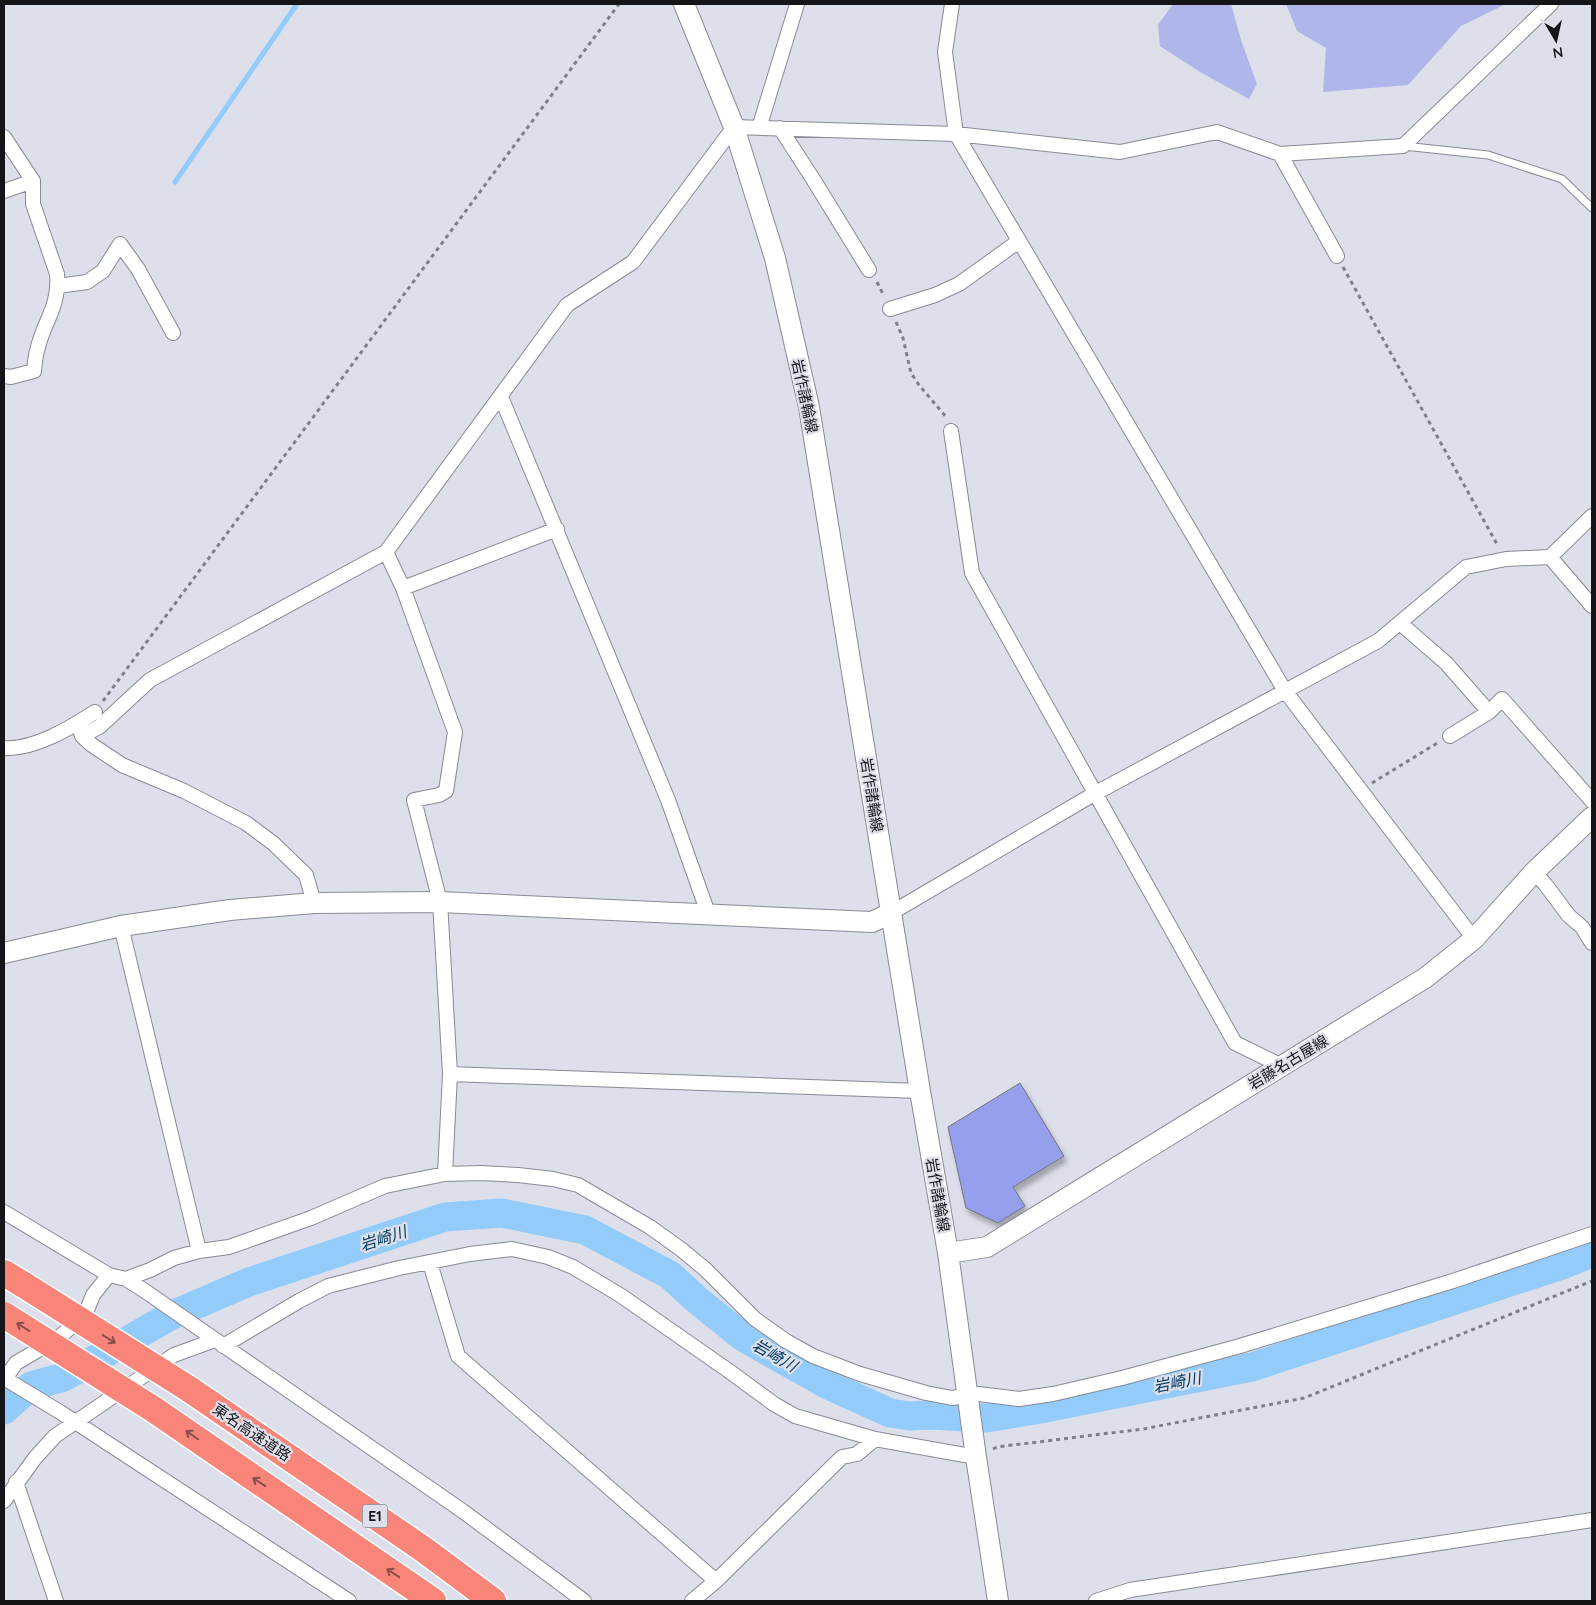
<svg xmlns="http://www.w3.org/2000/svg" width="1596" height="1605" font-family="Quicksand,'Noto Sans JP',sans-serif">
<style>
.green{fill:#afb6e9}
.lines{fill:none;stroke-linecap:round;stroke-linejoin:round}
.stream{stroke:#93cbfa;stroke-width:5}
.river{stroke:#93cbfa;stroke-width:29}
.building{fill:#969feb;stroke:#72737d;filter:url(#shadow)}
.lane-casing{stroke:#888a94;stroke-width:9}
.street-casing{stroke:#888a94;stroke-width:16}
.secondary-casing{stroke:#888a94;stroke-width:22}
.highway-casing{stroke:#fff;stroke-width:29}
.path{stroke:#7f8087;stroke-width:3;stroke-dasharray:4 4;stroke-linecap:butt}
.lane{stroke:#fff;stroke-width:7}
.street{stroke:#fff;stroke-width:14}
.secondary{stroke:#fff;stroke-width:20}
.highway{stroke:#f9857a;stroke-width:26}
.highway-bridge-casing{stroke:#fff;stroke-width:29;stroke-linecap:butt}
.highway-bridge{stroke:#f9857a;stroke-width:26}
.oneway{stroke:#874d4a}
.labels{text-anchor:middle;dominant-baseline:central;stroke-width:4.5;stroke-linejoin:round;paint-order:stroke}
.shield{fill:#dddfea;stroke:#515258;stroke-width:1}
.shield-label{font-size:14px;font-weight:bold;fill:#151519}
.street-label{font-size:15px;fill:#151519;stroke:#dddfea}
.water-label{font-size:16px;font-style:italic;fill:#023d62;stroke:#dddfea}
</style>
<defs>
<filter id="shadow"><feDropShadow dx="3" dy="5.5" stdDeviation="2.5" flood-color="#0004"/></filter>
</defs>
<rect width="100%" height="100%" fill="#dddfea"/>
<path class="green" d="M1173 4H1231L1241 40 1257 84 1249 99 1200 72 1160 46 1158 25Z
M1286 4H1506L1461 26 1408 85 1323 92 1326 48 1297 31Z"/>
<g class="lines">
<path class="stream" d="M175 182 297 4"/>
<path class="river" d="M4 1410 31 1386 64 1377 172 1315 249 1282 445 1217 502 1213 585 1230 670 1275 697 1300 743 1337 826 1384 890 1413 910 1416 929 1415 986 1418 1035 1410 1252 1367 1562 1265 1592 1253"/>
</g>
<path class="building" d="M1020 1083 1064 1156 1013 1187 1025 1206 998 1223 966 1208 948 1127Z"/>
<g class="lines">
<defs>
<path id="lane" d="M1404 146 1488 155 1562 179 1592 208"/>
<path id="street" d="M952 4 945 52 956 134 1285 691 1474 939
M759 128 797 4
M780 128 813 179 869 270
M4 137 33 181V204L57 274C60 307 43 322 37 351 35 357 35 364 34 371L11 377 4 376
M1280 154 1337 256
M4 191 33 181
M58 286 87 282 103 271 120 244 138 269 173 333
M890 309 935 295 959 284 1019 241
M501 397 668 800 709 916
M951 431 972 573 1235 1043 1282 1066
M1550 557 1592 606
M403 588 557 529
M1400 623 1446 663 1489 712
M78 723 82 736 92 745 122 765 184 791 246 823 274 844 306 875 314 903
M82 736 99 727 150 680 386 552 567 305 633 262 734 127 956 134 1120 152 1217 132 1280 154 1403 146 1551 4
M1450 736 1489 712 1502 699 1592 801
M4 748C34 750 70 728 95 712
M1534 872 1545 884 1569 916 1582 927 1592 943
M891 913 1094 794 1378 641 1466 567 1506 559 1550 557 1592 516
M121 926 199 1251
M450 1074 920 1091
M445 1174 480 1173 518 1175 553 1179 578 1185 650 1227 682 1250 706 1270 755 1319 786 1341 813 1356 860 1374 926 1393 952 1398 979 1394 1019 1399 1053 1394 1122 1378 1240 1346 1453 1281 1592 1234
M4 1212 109 1275 126 1279 145 1291 464 1512 584 1601
M430 1263 458 1356 716 1581
M126 1279 150 1270 174 1258 199 1251 229 1247 311 1218 385 1186 445 1174 450 1074 440 902 414 800 439 795 446 791 455 732 403 588 386 552
M223 1346 299 1301 328 1286 399 1268 470 1254 512 1249 548 1257 573 1267 620 1295 729 1371 774 1404 795 1416 875 1439
M4 1378 60 1412 349 1601
M4 1380 16 1363 57 1339 85 1315 93 1295 109 1275
M16 1482 56 1601
M4 1501 35 1458 55 1436 174 1355 215 1340
M692 1601 716 1581 842 1457 857 1454 875 1439 976 1457
M1096 1601 1130 1590 1592 1520"/>
<path id="secondary" d="M684 4 734 127 775 258 809 407 920 1091 948 1253 976 1457 998 1601
M4 953 121 926 230 910 314 903 440 902 872 922 891 913
M948 1253 987 1247 1425 978 1474 939 1534 872 1592 817"/>
<path id="highway" d="M4 1273 24 1285
M189 1389 423 1549 493 1601
M153 1409 433 1601"/>
</defs>
<use href="#lane" class="lane-casing"/>
<use href="#street" class="street-casing"/>
<use href="#secondary" class="secondary-casing"/>
<use href="#highway" class="highway-casing"/>
<path class="path" d="M1343 267 1498 546
M877 282 884 296
M896 322 903 338 911 373 919 385 947 418
M103 701 619 4
M1372 783 1439 742
M993 1449 997 1447 1143 1429 1304 1398 1592 1281"/>
<use href="#lane" class="lane"/>
<use href="#street" class="street"/>
<use href="#secondary" class="secondary"/>
<use href="#highway" class="highway"/>
<defs>
<path id="highway-bridge" d="M24 1285 189 1389
M4 1315 153 1409"/>
</defs>
<use href="#highway-bridge" class="highway-bridge-casing"/>
<use href="#highway-bridge" class="highway-bridge"/>
</g>
<defs><path id="oneway-shaft" d="M-6 0H5M1.5-3L5.5 0L1.5 3" fill="none" stroke-width="1.6" stroke-linecap="round" stroke-linejoin="round" transform="scale(1.25)"/></defs>
<g class="oneway">
<use href="#oneway-shaft" transform="translate(23 1327) rotate(-148)"/>
<use href="#oneway-shaft" transform="translate(109 1339) rotate(32)"/>
<use href="#oneway-shaft" transform="translate(192 1435) rotate(-145)"/>
<use href="#oneway-shaft" transform="translate(259 1482) rotate(-146)"/>
<use href="#oneway-shaft" transform="translate(393 1573) rotate(-146)"/>
</g>
<g class="labels">
<rect class="shield" x="362.5" y="1504.5" width="25" height="23" rx="4"/>
<g class="shield-label">
<text x="375" y="1516">E1</text>
</g>
<g class="street-label">
<text transform="translate(805 396) rotate(78)">岩作諸輪線</text>
<text transform="translate(872 795) rotate(81)">岩作諸輪線</text>
<text transform="translate(1288 1062) rotate(-31)">岩藤名古屋線</text>
<text transform="translate(938 1195) rotate(80)">岩作諸輪線</text>
<text transform="translate(252 1432) rotate(34)">東名高速道路</text>
</g>
<g class="water-label">
<text transform="translate(383 1238) rotate(-18)">岩崎川</text>
<text transform="translate(775 1355) rotate(30)">岩崎川</text>
<text transform="translate(1177 1382) rotate(-11)">岩崎川</text>
</g>
</g>
<rect width="1596" height="1605" fill="none" stroke="#151519" stroke-width="10"/>
<g transform="translate(1556 40) rotate(171)" stroke="#dddfea" stroke-width="4" paint-order="stroke">
<path d="M0-4L9 19L0 12L-9 19Z" fill="#151519"/>
<text y="-8" font-size="14" font-weight="bold" text-anchor="middle" fill="#151519">N</text>
</g>
</svg>
